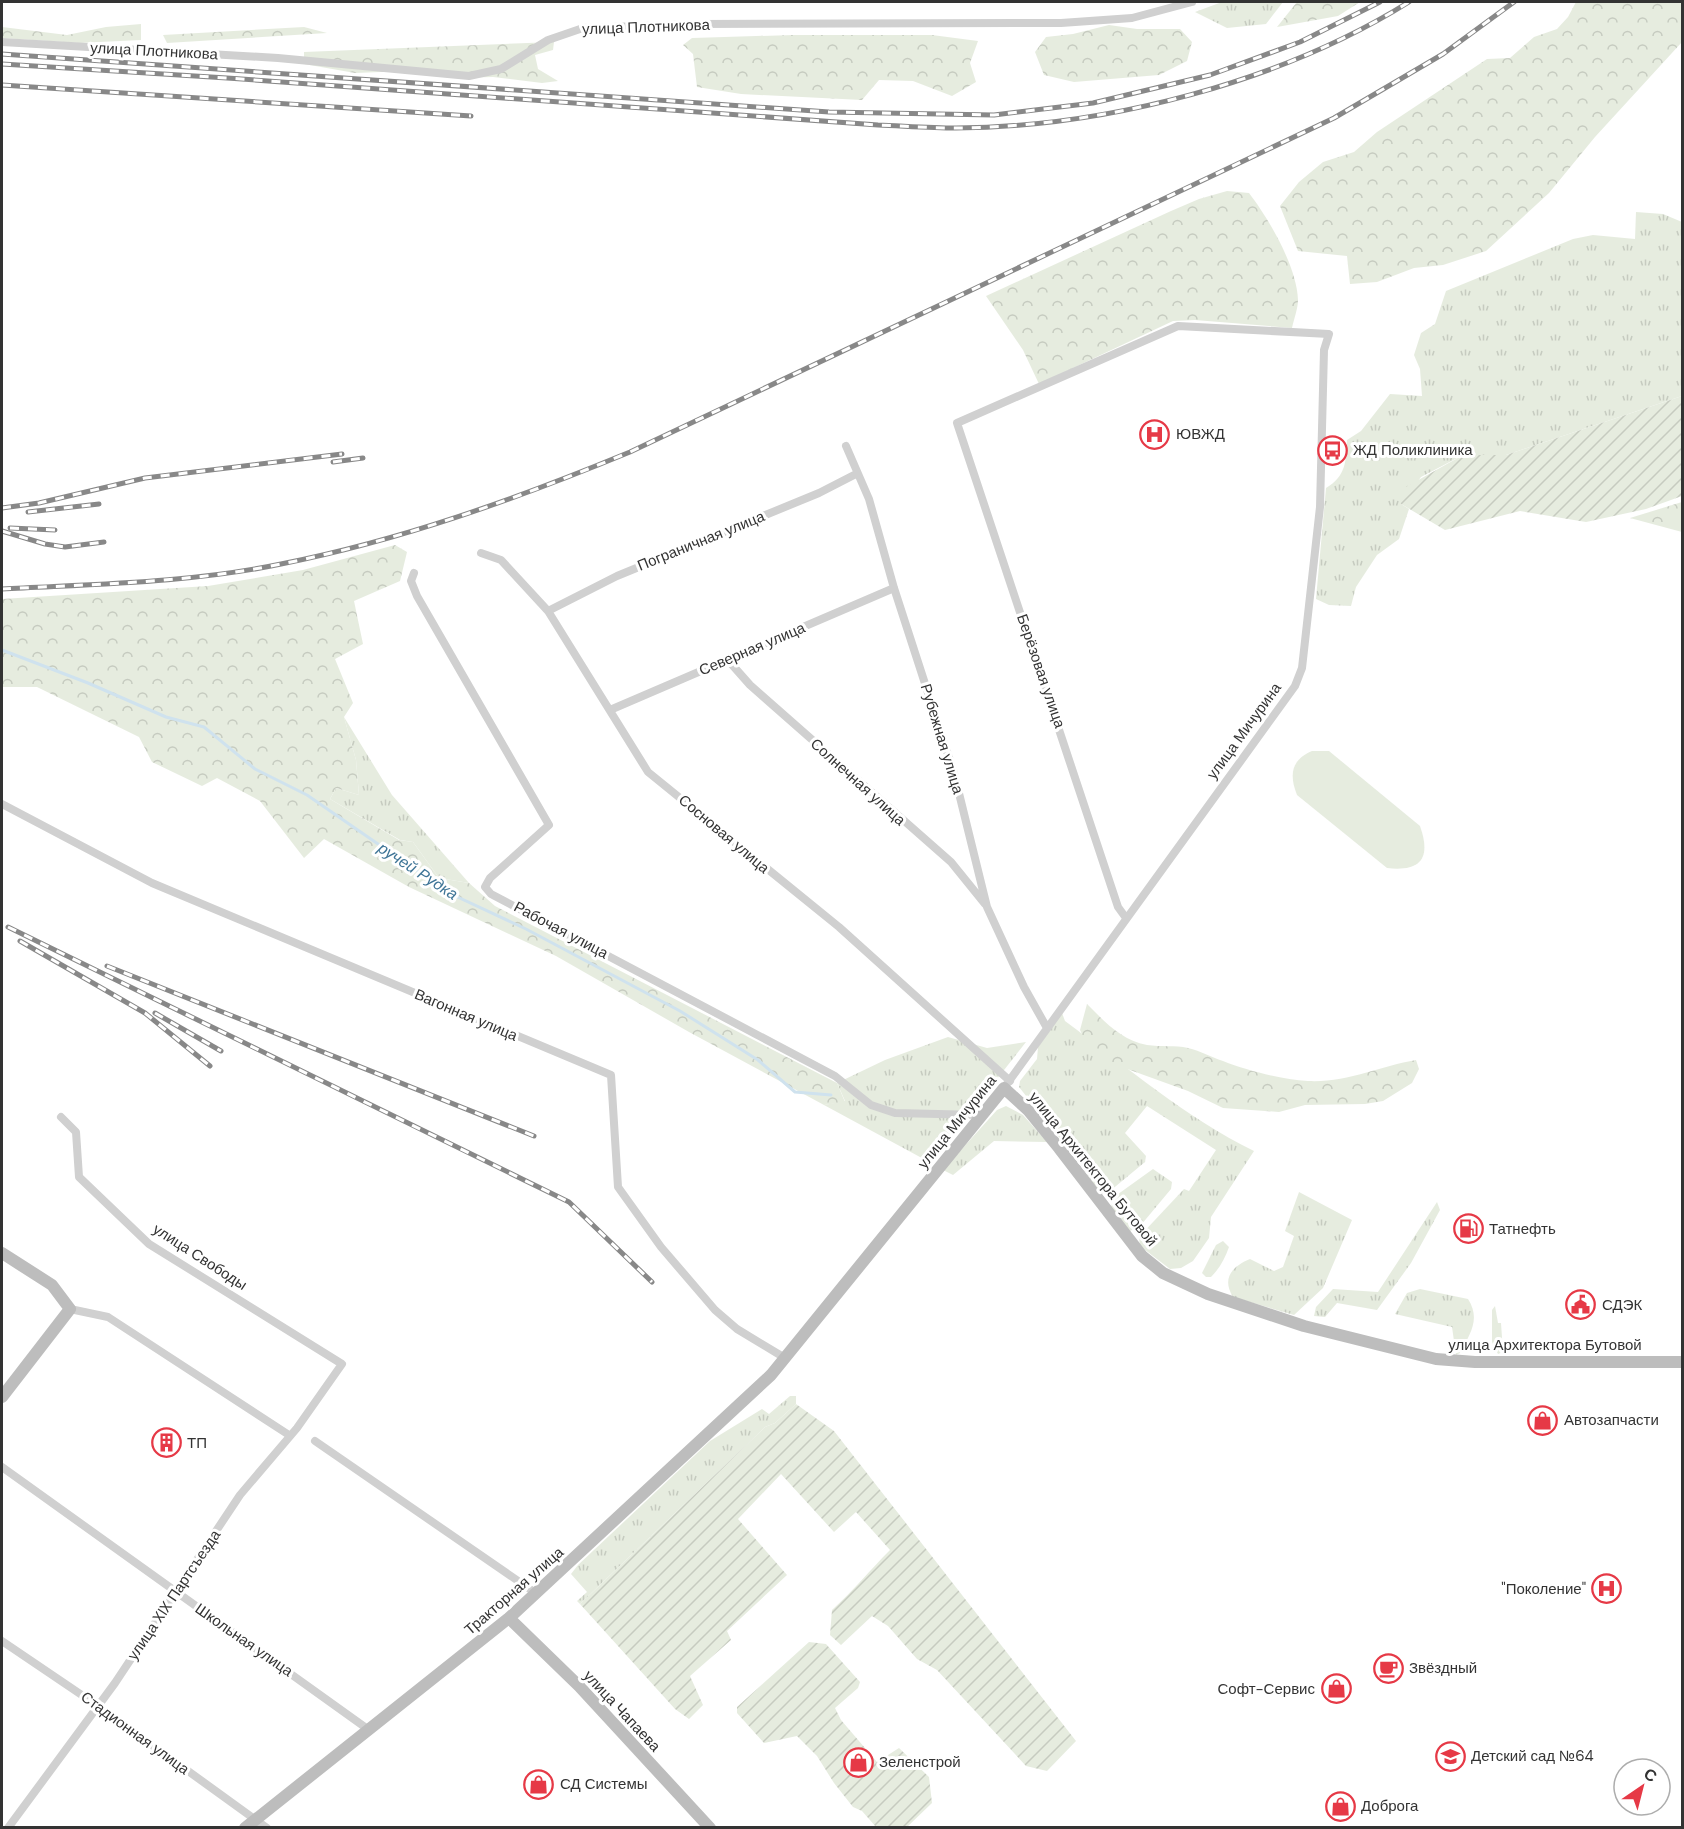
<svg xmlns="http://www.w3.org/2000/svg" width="1684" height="1829" font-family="'DM Sans',sans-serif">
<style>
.grass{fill:url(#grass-tufts)}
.forest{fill:url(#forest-crowns)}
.garden{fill:url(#garden-furrows)}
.pitch{fill:#e6ecdf}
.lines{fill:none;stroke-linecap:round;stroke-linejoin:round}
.stream{stroke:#cfe2ee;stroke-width:3}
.street{stroke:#d0d0d0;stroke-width:8}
.secondary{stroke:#bdbdbd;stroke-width:12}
.rail-casing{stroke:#888;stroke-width:5}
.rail{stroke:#fff;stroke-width:3;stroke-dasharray:9;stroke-linecap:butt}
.labels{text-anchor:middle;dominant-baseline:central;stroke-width:6;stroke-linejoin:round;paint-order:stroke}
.street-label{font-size:15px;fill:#333;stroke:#fff}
.poi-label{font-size:15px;fill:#333;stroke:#fff;text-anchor:start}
.water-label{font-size:16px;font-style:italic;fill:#3f7597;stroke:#fff}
</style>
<defs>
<pattern id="grass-tufts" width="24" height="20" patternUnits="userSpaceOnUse" patternTransform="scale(1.5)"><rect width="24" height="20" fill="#e6ecdf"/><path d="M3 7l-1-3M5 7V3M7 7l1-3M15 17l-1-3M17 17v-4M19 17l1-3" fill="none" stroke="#c6cbc0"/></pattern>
<pattern id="forest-crowns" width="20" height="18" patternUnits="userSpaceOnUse" patternTransform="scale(1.5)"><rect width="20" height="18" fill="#e6ecdf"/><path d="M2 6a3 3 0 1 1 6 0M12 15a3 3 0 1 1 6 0" fill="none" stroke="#c6cbc0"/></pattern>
<pattern id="garden-furrows" width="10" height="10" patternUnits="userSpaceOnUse" patternTransform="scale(1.5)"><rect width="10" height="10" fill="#e6ecdf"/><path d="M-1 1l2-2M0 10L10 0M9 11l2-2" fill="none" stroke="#c6cbc0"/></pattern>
</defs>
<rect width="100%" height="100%" fill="#fff"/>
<path class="grass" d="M1222 2H1283L1266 24 1227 28 1195 12Z
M1636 212 1663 214 1682 222V396L1506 455H1463L1421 477 1401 504 1409 509 1399 539 1377 555 1356 587 1351 606 1329 605 1316 599 1326 488C1346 476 1346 462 1347 440L1361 431 1390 394 1422 396 1420 369 1414 355 1421 333 1435 324 1446 291 1573 239 1593 235 1635 239Z
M344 717 392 795 469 883 439 878 413 842 400 840 330 799 336 788 359 795 356 760Z
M1062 1013 1065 1021C1126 1066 1186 1118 1254 1151L1211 1217 1209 1238 1193 1261 1181 1268 1170 1269 1140 1246 1139 1237 1184 1189 1189 1191 1216 1150 1147 1106 1125 1133 1146 1156 1145 1162 1110 1191 1103 1194 1098 1191 1081 1165 1019 1087 1020 1081 1037 1059 1038 1047Z
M948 1037 987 1048 1026 1042 931 1163 824 1105 845 1101 837 1083 885 1060Z
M1006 1106 1023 1115 1047 1142 994 1141 953 1175 943 1170 997 1110Z
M1153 1169 1172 1182 1171 1189 1141 1225 1130 1231 1111 1207 1114 1197Z
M1299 1192 1352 1220 1323 1288 1294 1315 1233 1297C1221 1278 1233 1266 1250 1259L1274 1271 1283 1267 1294 1236 1285 1231Z
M1437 1202 1440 1210 1411 1263 1377 1310 1337 1303 1325 1317 1314 1316 1316 1307 1333 1289 1378 1292Z
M1223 1241 1229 1247C1225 1258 1220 1268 1211 1277H1206L1202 1273 1216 1245Z
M1420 1289 1468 1299C1481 1319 1470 1334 1460 1353L1456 1355 1452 1327 1395 1314 1407 1293Z
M1495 1306 1498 1323H1501L1503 1352 1498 1354 1492 1342V1310Z
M790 1396H796V1404L775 1423 765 1427 580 1604 577 1601 587 1592 571 1574 578 1565 710 1441 762 1409 769 1414Z"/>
<path class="forest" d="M1297 2H1360L1338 16 1277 27Z
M1576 2H1682V42L1595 137 1549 193 1486 251 1443 265 1414 268 1377 282 1350 284 1347 256 1298 251 1280 206 1299 182 1323 162 1354 152 1377 132 1487 59 1510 58 1534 37 1557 29 1568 17Z
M141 24V40L79 43 2 38V27L67 35 106 27Z
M1109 25 1137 29H1180L1192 42 1187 61 1159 75 1074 82 1044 75 1035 52 1046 37 1073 34Z
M304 27 327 33 167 43 163 35Z
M793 35H932L978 41 970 63 976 82 952 96 913 81 879 80 862 100 741 94 697 87 693 54 683 45 692 38Z
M554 42 553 50 535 55 538 69 558 81 542 83 493 77 454 78 406 71 355 73 304 64V52Z
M1227 191 1249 193C1269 219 1297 267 1298 300 1298 308 1294 319 1292 328L1195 320 1173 321 1039 384 1023 350 986 296 1171 211 1199 199Z
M1682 502V532L1630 518Z
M395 545 407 552 400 581 354 601 363 644 335 659 353 703 344 717 356 760 359 795 336 788 330 799 399 840 413 842 439 878 469 883 495 906 837 1083 845 1102 824 1105 689 1032 556 956 409 887 324 839 304 858 260 801 217 778 202 786 152 762 139 737 37 687H2V599L208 586 303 570Z
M1087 1004C1105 1022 1121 1040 1147 1045 1161 1047 1175 1045 1188 1048 1201 1051 1211 1057 1223 1061 1248 1071 1281 1079 1308 1081 1346 1083 1380 1066 1416 1060L1419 1069 1412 1083 1383 1101 1365 1104 1305 1105 1279 1112 1223 1108 1188 1091 1108 1062 1088 1047 1080 1030Z"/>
<path class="garden" d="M1682 396V496L1646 509 1586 522 1520 511 1445 530 1401 504 1398 494 1404 488 1463 455H1506Z
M796 1404 834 1431 1076 1741 1047 1771 1026 1766 937 1670 917 1659 888 1626 872 1616 841 1645 830 1635 832 1610C853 1591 870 1570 890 1550L856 1512 834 1532 781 1474 738 1519 787 1575 727 1631 731 1640 690 1676 703 1705 689 1719 675 1709 580 1604 765 1427 775 1423Z
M809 1642 826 1644 860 1682 858 1688 835 1708 841 1720 877 1762 899 1748 929 1777 932 1803 907 1827H876L862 1811 853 1807 834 1783 817 1756 797 1736 764 1743 737 1713V1707Z"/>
<path class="pitch" d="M1312 751H1329L1420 826C1431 857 1422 872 1387 868L1297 795C1289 775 1291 760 1312 751Z"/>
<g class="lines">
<path class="stream" d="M2 650 88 683 166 717 204 727 255 769 307 795 449 893 526 929 680 1011 758 1060 795 1092 831 1095"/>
<path class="street" d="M2 42 278 58 469 76 501 69 548 40 583 28 696 24 1061 23 1132 18 1192 2
M846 446 869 499 894 588 954 773 987 907 1024 987 1047 1028
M481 553 501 560 548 611 648 772 839 927 1010 1081
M414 573 411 581 417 596 549 825 490 878 485 887 491 894 835 1076 871 1105 895 1113 981 1115
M548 611 617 576 819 493 856 474
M727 659 750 685 951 862 985 904
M610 710 894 588
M2 804 152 883 611 1075 618 1187 661 1247 715 1310 737 1329 785 1358
M1004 1088 1295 686 1302 668 1320 507 1324 350 1329 334 1178 326 957 423 1118 907 1126 918
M70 1309 108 1317 289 1435
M315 1441 537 1594
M2 1467 369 1730
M2 1641 98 1706 267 1828
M8 1828 115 1683 240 1495 297 1428 342 1364 149 1244 79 1177 76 1132 61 1117"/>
<path class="secondary" d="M2 1253 52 1285 70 1309 2 1397
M509 1618 579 1686 710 1828
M245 1828 509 1618 771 1375 1004 1088 1028 1110 1059 1148 1142 1256 1163 1273 1208 1294 1304 1326 1436 1359 1475 1362H1682"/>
<defs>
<path id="rail" d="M2 54 829 112 994 115 1093 103 1210 75 1300 42 1380 2
M2 64 227 78 878 125C904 126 930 128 956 128 1107 127 1281 82 1409 2
M2 85 471 116
M333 462 363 458
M2 508 39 503 145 478 342 454
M28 512 99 504
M10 528 55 530
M2 531 45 544 65 547 104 542
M2 589C94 584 190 583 281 564 402 540 516 499 630 452L1334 118 1443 54 1514 2
M8 927 569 1202 652 1282
M20 941 145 1013 210 1066
M107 966 534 1136
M155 1013 221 1051"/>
</defs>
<use href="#rail" class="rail-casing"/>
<use href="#rail" class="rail"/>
</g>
<defs>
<symbol id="hospital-ring" viewBox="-11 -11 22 22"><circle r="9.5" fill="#fff" stroke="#e63946" stroke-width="1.5"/><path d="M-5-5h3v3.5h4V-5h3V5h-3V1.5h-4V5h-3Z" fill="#e63946"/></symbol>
<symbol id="bus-ring" viewBox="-11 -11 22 22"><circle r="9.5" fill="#fff" stroke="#e63946" stroke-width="1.5"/><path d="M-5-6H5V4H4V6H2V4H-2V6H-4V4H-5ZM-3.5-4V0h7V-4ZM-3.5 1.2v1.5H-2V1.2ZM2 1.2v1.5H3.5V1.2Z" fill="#e63946"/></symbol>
<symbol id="fuel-ring" viewBox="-11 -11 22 22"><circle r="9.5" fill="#fff" stroke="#e63946" stroke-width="1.5"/><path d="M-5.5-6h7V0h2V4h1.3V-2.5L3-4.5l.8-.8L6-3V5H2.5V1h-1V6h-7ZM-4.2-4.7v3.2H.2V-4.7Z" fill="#e63946"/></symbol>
<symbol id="civic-ring" viewBox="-11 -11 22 22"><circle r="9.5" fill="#fff" stroke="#e63946" stroke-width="1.5"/><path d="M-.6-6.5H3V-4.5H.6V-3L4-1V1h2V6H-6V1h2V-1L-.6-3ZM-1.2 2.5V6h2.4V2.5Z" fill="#e63946"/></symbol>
<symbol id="shop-ring" viewBox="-11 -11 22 22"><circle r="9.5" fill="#fff" stroke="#e63946" stroke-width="1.5"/><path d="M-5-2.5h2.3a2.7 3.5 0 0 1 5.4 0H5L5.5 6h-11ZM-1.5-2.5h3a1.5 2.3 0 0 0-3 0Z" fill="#e63946"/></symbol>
<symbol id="building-ring" viewBox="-11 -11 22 22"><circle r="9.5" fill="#fff" stroke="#e63946" stroke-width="1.5"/><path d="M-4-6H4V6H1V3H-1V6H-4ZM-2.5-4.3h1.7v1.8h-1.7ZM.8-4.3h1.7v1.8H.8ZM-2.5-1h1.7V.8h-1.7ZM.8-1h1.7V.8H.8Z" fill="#e63946"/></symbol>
<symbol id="cafe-ring" viewBox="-11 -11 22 22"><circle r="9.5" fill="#fff" stroke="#e63946" stroke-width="1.5"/><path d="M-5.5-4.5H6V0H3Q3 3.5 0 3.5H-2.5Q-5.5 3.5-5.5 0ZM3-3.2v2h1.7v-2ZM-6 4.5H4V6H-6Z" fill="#e63946"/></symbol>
<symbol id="school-ring" viewBox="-11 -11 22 22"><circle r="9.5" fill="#fff" stroke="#e63946" stroke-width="1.5"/><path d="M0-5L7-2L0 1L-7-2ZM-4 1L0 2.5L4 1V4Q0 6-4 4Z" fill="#e63946"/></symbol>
</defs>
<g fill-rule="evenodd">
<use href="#hospital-ring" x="1138" y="418" width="33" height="33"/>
<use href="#bus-ring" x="1316" y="434" width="33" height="33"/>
<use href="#fuel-ring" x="1452" y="1212" width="33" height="33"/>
<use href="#civic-ring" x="1564" y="1288" width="33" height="33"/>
<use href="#shop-ring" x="1526" y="1404" width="33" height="33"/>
<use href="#building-ring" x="150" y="1426" width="33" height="33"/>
<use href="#hospital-ring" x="1590" y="1572" width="33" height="33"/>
<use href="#cafe-ring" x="1372" y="1652" width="33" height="33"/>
<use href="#shop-ring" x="1320" y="1672" width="33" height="33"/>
<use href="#school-ring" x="1434" y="1740" width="33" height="33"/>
<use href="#shop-ring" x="842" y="1746" width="33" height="33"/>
<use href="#shop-ring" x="522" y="1768" width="33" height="33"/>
<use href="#shop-ring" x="1324" y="1790" width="33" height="33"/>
</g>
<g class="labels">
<g class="street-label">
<text transform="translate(646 27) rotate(-2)">улица Плотникова</text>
<text transform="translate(154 51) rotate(3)">улица Плотникова</text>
<text transform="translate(701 541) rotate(-22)">Пограничная улица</text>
<text transform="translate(752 649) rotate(-23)">Северная улица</text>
<text transform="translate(1041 671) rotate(71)">Берёзовая улица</text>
<text transform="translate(1244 731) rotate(-54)">улица Мичурина</text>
<text transform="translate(942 739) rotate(73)">Рубежная улица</text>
<text transform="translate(858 782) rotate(42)">Солнечная улица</text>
<text transform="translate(724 834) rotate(40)">Сосновая улица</text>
<text transform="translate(561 930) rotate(28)">Рабочая улица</text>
<text transform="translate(466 1015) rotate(23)">Вагонная улица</text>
<text transform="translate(957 1122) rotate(-51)">улица Мичурина</text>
<text transform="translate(1093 1169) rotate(51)">улица Архитектора Бутовой</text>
<text transform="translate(200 1257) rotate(33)">улица Свободы</text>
<text x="1545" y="1345">улица Архитектора Бутовой</text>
<text transform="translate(514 1591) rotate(-41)">Тракторная улица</text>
<text transform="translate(174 1595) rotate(-56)">улица XIX Партсъезда</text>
<text transform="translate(244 1640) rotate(35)">Школьная улица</text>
<text transform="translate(622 1711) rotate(47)">улица Чапаева</text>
<text transform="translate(135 1733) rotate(36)">Стадионная улица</text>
</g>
<g class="poi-label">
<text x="1176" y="434">ЮВЖД</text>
<text x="1353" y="450">ЖД Поликлиника</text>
<text x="1489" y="1229">Татнефть</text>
<text x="1602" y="1305">СДЭК</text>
<text x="1564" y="1420">Автозапчасти</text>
<text x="187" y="1443">ТП</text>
<text x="1586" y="1589" text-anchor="end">"Поколение"</text>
<text x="1409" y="1668">Звёздный</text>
<text x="1315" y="1689" text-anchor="end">Софт-Сервис</text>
<text x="1471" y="1756">Детский сад №64</text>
<text x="879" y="1762">Зеленстрой</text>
<text x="560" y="1784">СД Системы</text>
<text x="1361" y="1806">Доброга</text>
</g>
<g class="water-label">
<text transform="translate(418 871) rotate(33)">ручей Рудка</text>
</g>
</g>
<rect width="1684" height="1829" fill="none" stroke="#333333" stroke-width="6"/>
<g transform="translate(1642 1787) rotate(35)"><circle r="28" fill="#ffffff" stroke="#adadad" stroke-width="1.5"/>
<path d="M0-4.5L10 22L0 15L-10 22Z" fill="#e63946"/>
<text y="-9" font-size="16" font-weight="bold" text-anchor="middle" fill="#333333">С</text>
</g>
</svg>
